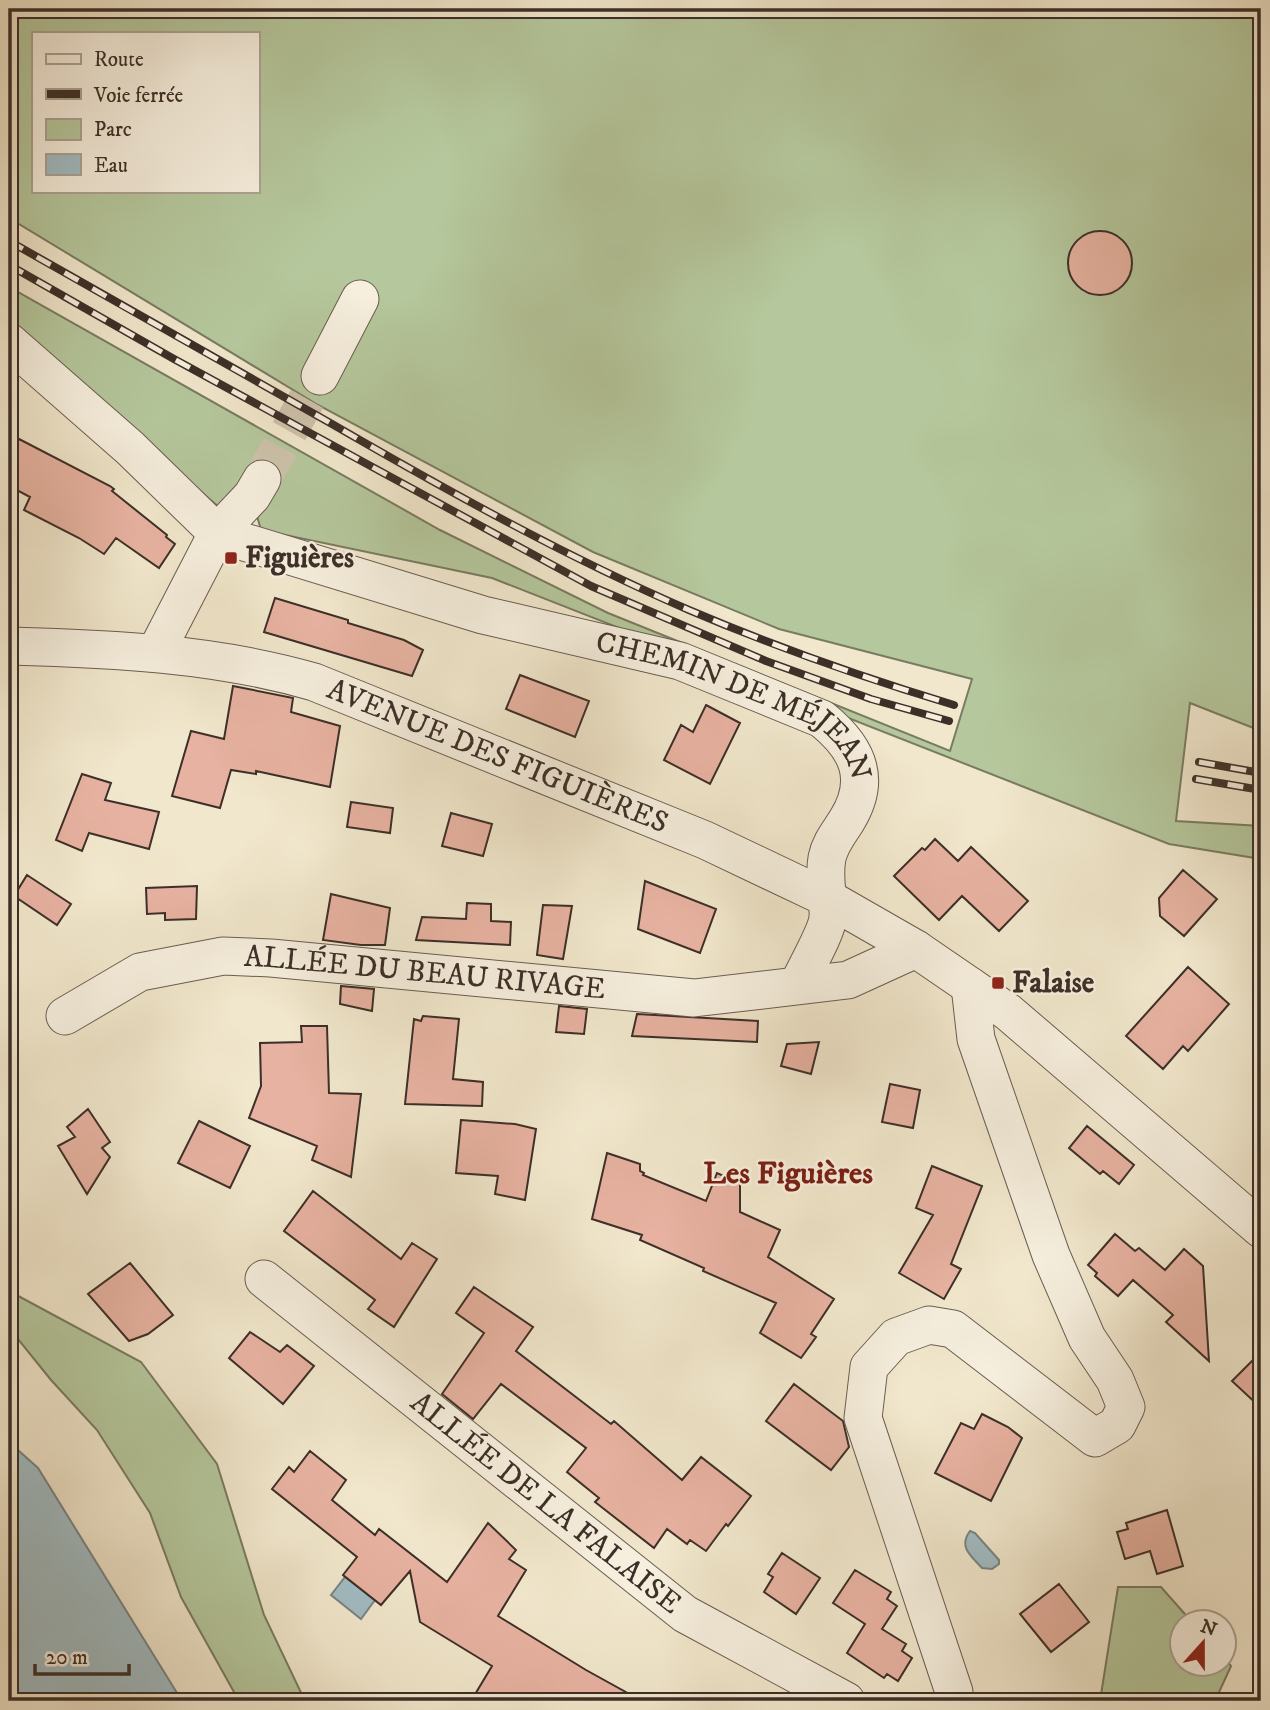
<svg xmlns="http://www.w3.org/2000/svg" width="1270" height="1710" font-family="'IM FELL DW Pica',serif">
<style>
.green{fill:#b5c79c;stroke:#797b62;stroke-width:2;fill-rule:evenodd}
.water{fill:#a1bcc3;stroke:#798485;stroke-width:2}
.building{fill:#e7b2a1;stroke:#3d2f28;stroke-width:2}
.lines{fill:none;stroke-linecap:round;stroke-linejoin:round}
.street-tunnel{stroke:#cdc2ab;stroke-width:37;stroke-dasharray:37 18;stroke-linecap:butt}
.street-casing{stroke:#6a5d51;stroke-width:39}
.street{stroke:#f6efde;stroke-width:37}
.rail-casing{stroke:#3d2f28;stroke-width:8}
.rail{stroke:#f6efde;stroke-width:5;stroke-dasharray:16;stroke-linecap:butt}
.poi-dot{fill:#8f2418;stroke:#f6efde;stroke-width:2.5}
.labels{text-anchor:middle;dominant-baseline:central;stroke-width:5;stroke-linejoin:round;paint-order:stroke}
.poi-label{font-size:30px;font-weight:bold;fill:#3d2f28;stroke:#f6efde;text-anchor:start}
.street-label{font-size:30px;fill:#3d2f28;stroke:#f6efde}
.neighbourhood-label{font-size:32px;font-weight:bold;fill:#7a1f14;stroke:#f6efde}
</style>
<rect width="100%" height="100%" fill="#f1e7cc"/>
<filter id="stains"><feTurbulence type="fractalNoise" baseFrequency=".00286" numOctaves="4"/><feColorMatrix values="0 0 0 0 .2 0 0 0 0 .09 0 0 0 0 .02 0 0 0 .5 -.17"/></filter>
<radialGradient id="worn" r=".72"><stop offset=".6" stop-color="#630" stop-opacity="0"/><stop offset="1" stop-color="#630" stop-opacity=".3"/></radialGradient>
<path class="green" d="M9 9H1261V731L1190 703 1176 821 1261 826V859L1169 844 492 578 261 530 257 516 220 508 9 330V287L440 530 608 613 950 751 972 679 779 629 593 552 318 405 9 218ZM33 33H257V191H33Z
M9 1291 141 1362 217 1464 264 1615 305 1701H239L181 1597 150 1513 97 1430 51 1380 9 1328Z
M1118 1587H1161L1192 1622H1182V1664H1224L1225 1658 1231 1666 1215 1701H1100Z"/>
<path class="water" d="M9 1442 38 1468 182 1701H9Z
M970 1531 975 1533 999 1560V1564L992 1569 982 1568C971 1556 958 1547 970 1531Z
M345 1577 375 1600 361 1619 331 1595Z"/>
<path class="building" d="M1068 263a32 32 0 1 1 64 0a32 32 0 1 1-64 0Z
M19 439 110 486 114 489 112 491 167 535 166 537 175 544 159 568 116 538 104 554 79 538 24 510 30 497 9 486V460Z
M275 598 348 620V623L404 640 423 650 412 676 264 632Z
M520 675 589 701 575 737 506 709Z
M233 686 293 698 291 712 340 726 330 787 256 771V774L231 770 220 808 172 796 191 731 224 739Z
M706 705 740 723 710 784 664 760 681 725 693 732Z
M82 774 111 783 105 800 159 812 149 849 89 833 82 851 56 840Z
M351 802 393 808 390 833 347 827Z
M451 813 492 824 483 856 442 846Z
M935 839 958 861 971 847 1028 901 999 931 962 896 939 920 894 876 922 848 925 850Z
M1183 870 1217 899 1184 936 1160 916 1159 898Z
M27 875 71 904 57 925 14 896Z
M645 881 716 909 700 953 638 929Z
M197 886 196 919 165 920V913L147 914 146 888Z
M331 894 390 908 385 945H361L323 940Z
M467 903 491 904V921L511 922 510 945 416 940 422 917 466 919Z
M543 905 572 906 563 959 537 955Z
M1188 967 1229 1004 1188 1051 1183 1046 1163 1069 1126 1036Z
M341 986 374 989 372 1011 340 1004Z
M559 1006 587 1009 584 1034 556 1032Z
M637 1014 758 1021 757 1042 632 1036Z
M423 1016 459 1019 453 1079 483 1082 482 1106 405 1104 414 1019 421 1021Z
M301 1026H327L329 1093 361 1094 351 1177 312 1160 317 1146 249 1118 261 1086 260 1043 302 1042Z
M819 1042 811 1074 781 1066 787 1044Z
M890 1084 920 1090 913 1128 882 1122Z
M88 1109 110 1142 102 1148 110 1157 87 1194 58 1146 75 1137 67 1127Z
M461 1120 515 1124 536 1129 525 1200 495 1194 498 1176 456 1173Z
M199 1121 250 1146 230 1188 178 1163Z
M1087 1126 1134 1165 1119 1184 1103 1171 1100 1174 1069 1148Z
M607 1153 640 1164V1171L644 1173 643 1175 706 1201 717 1173 740 1183V1212L780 1230 768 1257 834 1299 811 1334 816 1337 801 1358 760 1333 776 1303 703 1271 704 1268 640 1240 642 1235 592 1219Z
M932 1166 982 1186 951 1264 961 1269 944 1299 899 1273 933 1215 916 1208Z
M313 1191 401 1259 412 1243 437 1259 394 1327 368 1309 375 1300 284 1231Z
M1115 1234 1135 1251 1139 1248 1165 1270 1184 1249 1203 1266 1209 1361 1166 1322 1173 1315 1133 1280 1118 1296 1095 1276 1097 1273 1088 1265Z
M130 1263 173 1315 148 1334 129 1341 88 1294Z
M474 1287 533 1327 516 1351 611 1424 614 1421 682 1480 701 1457 751 1496 728 1526 726 1524 706 1551 690 1540 687 1544 667 1529 654 1548 595 1502 599 1498 567 1472 586 1448 501 1384 473 1419 442 1394 484 1333 456 1313Z
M250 1332 280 1352 287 1345 314 1366 283 1404 229 1358Z
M1261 1352V1408L1232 1381Z
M794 1384 843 1421 849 1447 831 1470 766 1421Z
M982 1414 1008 1427 1022 1438 991 1501 935 1473 961 1423 974 1429Z
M310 1451 346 1480 332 1500 375 1535 379 1529 447 1582 488 1523 516 1550 509 1559 526 1570 498 1616 586 1670 642 1701H471L492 1666 420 1622 410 1571 381 1605 343 1575 357 1557 272 1489 289 1467 294 1472Z
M1167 1510 1183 1566 1157 1574 1150 1551 1125 1559 1117 1532 1128 1529 1126 1523Z
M782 1553 820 1578 796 1614 764 1592 773 1577 768 1574Z
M855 1570 891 1592 887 1599 897 1606 882 1629 906 1644 902 1651 912 1658 898 1681 887 1674 884 1678 847 1653 865 1624 833 1603Z
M1059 1584 1089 1622 1051 1652 1020 1614Z"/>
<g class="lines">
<path class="street-tunnel" d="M262 479 320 376"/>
<defs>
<g id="street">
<path id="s1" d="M9 342 130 448 207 523 228 537 483 615 680 661 822 719C858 748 872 779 847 820 839 833 830 843 827 858 823 879 829 896 828 917 827 932 805 969 798 985"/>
<path d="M320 376 360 299"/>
<path id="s2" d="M9 646C112 649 214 653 314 682L705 840 827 898 916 949 1008 1012 1261 1229"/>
<path d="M156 652 218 532 252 496 262 479"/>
<path id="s3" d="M65 1016 140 972 223 956 271 958 694 998 848 980 916 949"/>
<path id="s4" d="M264 1279 685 1614 846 1701"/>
<path d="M952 1701 954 1692 863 1418 869 1367 896 1337 929 1325 953 1329 1095 1438 1117 1425 1126 1407 1115 1380 1087 1338 1051 1255 976 1039 970 986"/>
</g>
</defs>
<use href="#street" class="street-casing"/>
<use href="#street" class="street"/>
<defs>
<path id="rail" d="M9 241C116 302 224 363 332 424 448 491 566 557 689 610 776 647 864 678 954 705
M9 265 174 359 591 586 766 661 871 699 949 721
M1199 762 1261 773
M1196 779 1261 790"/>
</defs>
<use href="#rail" class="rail-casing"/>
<use href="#rail" class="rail"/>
</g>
<g class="poi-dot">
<rect x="224" y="551" width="14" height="14" rx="3.5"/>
<rect x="991" y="976" width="14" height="14" rx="3.5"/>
</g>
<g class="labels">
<g class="poi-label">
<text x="245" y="558">Figuières</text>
<text x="1012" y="983">Falaise</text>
</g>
<g class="street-label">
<text stroke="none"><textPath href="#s1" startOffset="833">CHEMIN DE MÉJEAN</textPath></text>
<text stroke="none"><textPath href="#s2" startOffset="506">AVENUE DES FIGUIÈRES</textPath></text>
<text stroke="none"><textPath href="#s3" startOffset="374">ALLÉE DU BEAU RIVAGE</textPath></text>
<text stroke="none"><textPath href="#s4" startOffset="360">ALLÉE DE LA FALAISE</textPath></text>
</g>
<g class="neighbourhood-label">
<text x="788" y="1174">Les Figuières</text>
</g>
</g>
<rect width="1270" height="1710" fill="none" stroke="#f1e7cc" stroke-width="35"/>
<rect x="10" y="10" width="1249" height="1689" fill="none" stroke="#3d2f28" stroke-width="3.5"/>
<rect x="18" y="18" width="1235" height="1675" fill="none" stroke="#3d2f28" stroke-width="2"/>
<rect x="32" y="32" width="228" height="161" fill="#f6efde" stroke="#aca295" stroke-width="2"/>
<rect x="46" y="54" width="35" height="10" fill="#f6efde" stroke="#aca295" stroke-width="2"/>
<text x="94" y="66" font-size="21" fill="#3d2f28">Route</text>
<rect x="46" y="89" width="35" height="10" fill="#3d2f28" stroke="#aca295" stroke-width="2"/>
<text x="94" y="102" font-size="21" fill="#3d2f28">Voie ferrée</text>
<rect x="46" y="119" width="35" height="21" fill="#b5c79c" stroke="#aca295" stroke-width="2"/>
<text x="94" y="136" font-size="21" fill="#3d2f28">Parc</text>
<rect x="46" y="154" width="35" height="21" fill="#a1bcc3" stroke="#aca295" stroke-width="2"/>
<text x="94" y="172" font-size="21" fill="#3d2f28">Eau</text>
<g transform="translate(1203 1643) rotate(21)"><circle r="33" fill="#f6efde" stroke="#aca295" stroke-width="2"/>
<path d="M0-5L12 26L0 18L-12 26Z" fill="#8f2418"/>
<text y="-10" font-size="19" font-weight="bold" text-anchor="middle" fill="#3d2f28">N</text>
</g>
<path d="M35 1664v10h94v-10" fill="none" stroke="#3d2f28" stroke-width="3.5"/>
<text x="46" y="1664" font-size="21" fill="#3d2f28" stroke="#f6efde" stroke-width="5" paint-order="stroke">20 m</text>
<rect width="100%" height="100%" filter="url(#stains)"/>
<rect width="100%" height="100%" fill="url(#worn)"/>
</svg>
